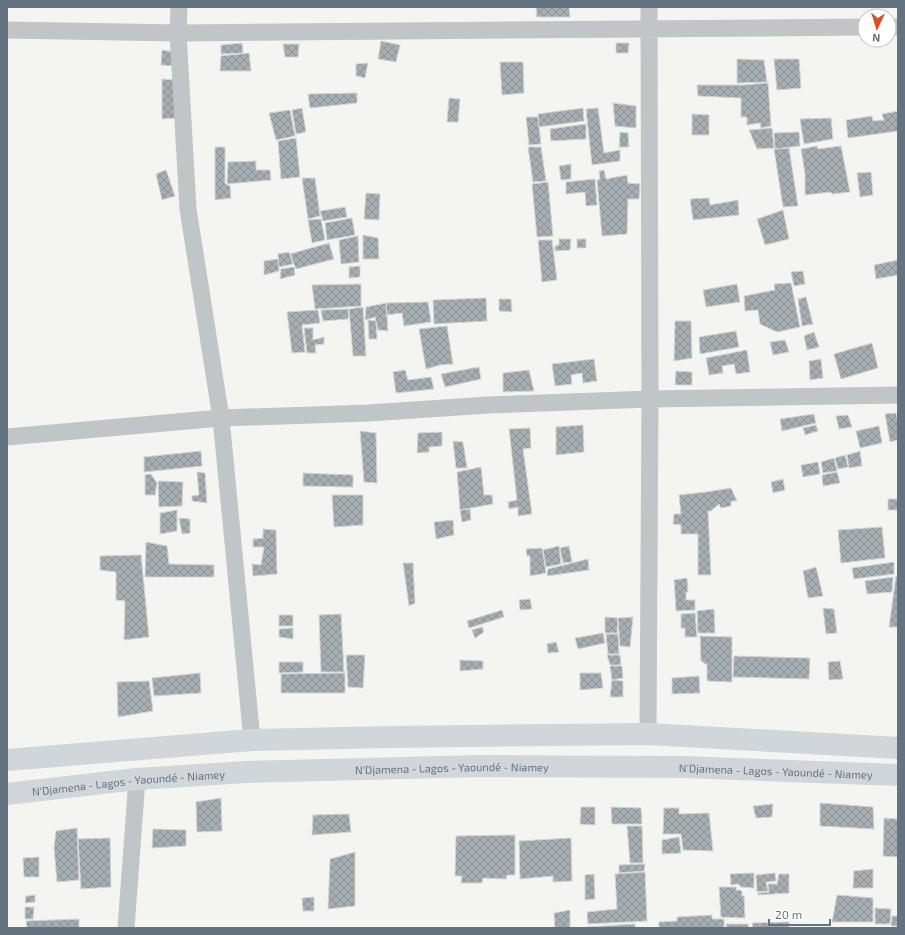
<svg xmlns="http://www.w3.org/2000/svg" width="905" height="935" font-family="'Exo 2',sans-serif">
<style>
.building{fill:url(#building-cross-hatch);stroke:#d5d5d3}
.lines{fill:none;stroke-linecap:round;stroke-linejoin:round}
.minor{stroke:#c1c5c8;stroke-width:17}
.trunk{stroke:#d1d6da;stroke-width:22}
.labels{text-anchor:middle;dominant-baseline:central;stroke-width:4;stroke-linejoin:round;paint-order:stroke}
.street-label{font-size:11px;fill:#637480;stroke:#fff}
</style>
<defs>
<pattern id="building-cross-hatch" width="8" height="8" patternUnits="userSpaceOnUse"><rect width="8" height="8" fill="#a5aeb2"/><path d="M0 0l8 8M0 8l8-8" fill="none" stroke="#8a9296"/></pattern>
</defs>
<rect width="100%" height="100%" fill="#f4f4f0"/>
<path class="building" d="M536 7H569L570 17H537Z
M381 41 400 45 396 62 378 59Z
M242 43 243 53 221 54V45Z
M616 43H629L628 53H616Z
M283 44H299L298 57H285Z
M162 50 175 52V66L161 65Z
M249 53 251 71H220L221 56Z
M737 59 764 60 767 82 737 83Z
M774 59H799L801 88 777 90Z
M500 62H523L524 93 502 95Z
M368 63 365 78 356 76V64Z
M162 79 175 80 176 118 162 119Z
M768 83 771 126 761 128 760 123 747 125V117H741V98L698 96 697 85H743Z
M357 93V103L310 108 308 94Z
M449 98 460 99 458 122H447Z
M613 103 636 106V128L615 126Z
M302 108 306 132 296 134 292 110Z
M583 108 584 121 539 127 538 114Z
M598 108 604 153 620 150V161L592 165 586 109Z
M290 110 295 136 276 140 269 113Z
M898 111V131L848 138 846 120 872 116 873 121 884 120 882 114Z
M692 114 709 115V135H692Z
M526 117H538L541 144 529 145Z
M831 118 833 139 804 144 800 119Z
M586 124V139L551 141 550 129Z
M772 128 774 148 757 149 749 130Z
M620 132 628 133 629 147H619Z
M799 132 800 146 775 149 774 133Z
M296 138 300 177 281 179 278 141Z
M817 146 818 149 841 146 850 192 832 194 831 192 805 195V174L801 149Z
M215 147H225V184L230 186 231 198 215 200Z
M528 147H541L546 181 533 182Z
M789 148 798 206 783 207 774 149Z
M256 161V170H270L271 180 227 184 228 162Z
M571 164V179L561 180 559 166Z
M166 170 175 196 162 200 156 174Z
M604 170 606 179 627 175 628 183 640 184 639 199H628L627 234 602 236 597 180 600 179 599 171Z
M871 172 873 195 860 197 857 173Z
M302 178H315L320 216 308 219Z
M595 179 597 205 586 206 585 192 566 194V182Z
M548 182 553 236 537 237 532 184Z
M366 193 380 194 379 220 364 219Z
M709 198 710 205 738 200 739 215 693 220 690 199Z
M345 207 347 217 323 221 320 211Z
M783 210 789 239 765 245 757 219Z
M352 218 355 235 327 240 325 223Z
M321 219 325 240 312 243 308 220Z
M363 235 378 238 379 259H363Z
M358 236 359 262 341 264 339 240Z
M559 239H571L570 250 555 251V246L559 245Z
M577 239H586V248H577Z
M538 240H552L557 280 542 282Z
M329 243 334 259 296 269 290 254Z
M289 252 293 264 279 267 278 254Z
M278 259 279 271 264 275V261Z
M898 260V275L876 279 874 265Z
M360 266V277L349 278V267Z
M294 267 295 275 280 279 281 269Z
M803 271 805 284 794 286 791 272Z
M791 283 800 327 777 332 760 324 758 310 745 311 744 296 775 290 774 284Z
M361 284V306L315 309 312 285Z
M737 284 740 302 706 307 703 290Z
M806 297 813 324 802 326 798 299Z
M486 298 487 321 434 324 433 300Z
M499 299H511L512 312 499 311Z
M428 302 431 322 404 326 402 313 387 315 386 303Z
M386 303 388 331 378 330 375 317 365 320 366 307Z
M363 307 366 356H353L349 309Z
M349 309 348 319 323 321 321 310Z
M318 310 320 323 302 325 305 352 292 353 287 312Z
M368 320 376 321 377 339H369Z
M675 321H691L692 358 674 361Z
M447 326 453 364 440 365 426 369 419 329Z
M304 328H313V340L324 337V344L315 345 316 353H307Z
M736 331 739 347 700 354 699 337Z
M814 332 819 347 807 350 804 336Z
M785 340 789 352 773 355 770 342Z
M872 343 878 368 841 379 834 354Z
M747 350 750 372 736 374 734 364 722 366 723 373 709 375 706 358Z
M594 359 597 381 583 383 582 373 571 375 572 384 555 386 552 364Z
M821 359 823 378 810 380 809 361Z
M479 367 481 379 445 387 441 374Z
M405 370 408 380 431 377 434 389 396 393 393 372Z
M529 370 534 391 503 392V373Z
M676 371 692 372V385H675Z
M896 413 898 422V440L890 442 885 414Z
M814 414 816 423 782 431 780 419Z
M848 415 852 427 839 429 836 416Z
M583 425 584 452 556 455V427Z
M816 425 818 431 805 435 803 428Z
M879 426 882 443 860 448 856 431Z
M530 428 531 448 523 449 532 514 518 516V507L509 509 508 502 517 500 509 429Z
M360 431 376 433 377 483 364 482Z
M442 432V446L429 447V452L417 453 418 433Z
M453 441 463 442 467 468H456Z
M201 451 202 466 144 472V457Z
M860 451 862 466 849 468 847 455Z
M845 455 848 467 838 469 835 458Z
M834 458 837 471 823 473 821 462Z
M818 462 820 474 803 477 801 465Z
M481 467 484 495H492L493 504 460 510 457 472Z
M197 472 205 473 207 503 192 501V496L199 495Z
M837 472 840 483 823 486 822 475Z
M303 473 353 475V487L303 486Z
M151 474 157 483 155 495H145V475Z
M783 479 785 490 773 493 771 482Z
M158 481 183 482 182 506 159 507Z
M731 488 737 501H731V506L721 508 719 504 711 511H708L711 575H698V534H681V525L673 524 674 514H681L679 495 706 492Z
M332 495H363V525L334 527Z
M888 499H898V510H888Z
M470 509 471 520 462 522 460 510Z
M177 510V531L160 534V513Z
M179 518 190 519V533L182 534Z
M453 520 454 535 436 539 434 522Z
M882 527 885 558 841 563 838 530Z
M263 529 276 530 277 574 253 576 252 564 261 565 264 547H253V539L263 538Z
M146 542 167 546 169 564 214 565V577H145Z
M559 546 561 564 546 567 543 550Z
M569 546 572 562 563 563 560 548Z
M542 548 546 573 530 576V556H527L526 549Z
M141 555 149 637 124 640 125 601 116 600V572L100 570V556Z
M588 559 589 570 547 576 548 569Z
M894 562V574L854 579 852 568Z
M403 563H413L415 603 409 606Z
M816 567 823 596 808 598 803 571Z
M896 576 898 577V627H889Z
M893 577 892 592 867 594 865 581Z
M687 578 688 592H686V600H695V610L676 611 674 580Z
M530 599 532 609 520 610 519 600Z
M823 608 834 609 837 633 826 634Z
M714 609 715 633H698L697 611Z
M502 610 504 617 469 628 467 621Z
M695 613 697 637H685V628H681V614Z
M341 614 344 672H321L319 615Z
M279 615H293V626H279Z
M605 617 618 618 617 633H605Z
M633 617 630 647 620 646 618 618Z
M482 627 484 632 475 638 472 630Z
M293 628V639L279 637V629Z
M603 633 605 643 578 649 575 638Z
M606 634H618L619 654H608Z
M700 636 732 637V682L707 681V665L701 661Z
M556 642 559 652 548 653 547 644Z
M346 655H365L363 688 348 687Z
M607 655H620L621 665H610Z
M734 656 810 658 809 679 733 677Z
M460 660 483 661V669L460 671Z
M840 661 843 679 829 680 828 662Z
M279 662H303V672L279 673Z
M610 666H622L623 678 612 680Z
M200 673 201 693 154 696 152 678Z
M345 673V693H281V674Z
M580 673H601L603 688 580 690Z
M699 676 700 693 672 694V678Z
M612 680 623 681V697H610Z
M149 681 153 711 118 717 117 682Z
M221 798 222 831 197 832 196 802Z
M820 803 873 807 874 829 820 826Z
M773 804 772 817 756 818 753 806Z
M581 807H595V825L580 824Z
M611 807 641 808 642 824H612Z
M664 808H679V814L709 813 713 851 683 850 681 834H663Z
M349 814 351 832 312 835 313 815Z
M884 818 898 819V857L883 856Z
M627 826H642L643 863H630Z
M77 828 79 880 57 882 54 848 56 831Z
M153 829 186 830V846L152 848Z
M515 835V875H507L506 879 483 878 482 883H461L462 876H455L456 836Z
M679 837 681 853 662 854V840Z
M110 838 111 887 81 889 78 839Z
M571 838 572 881 553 882V876L520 879 519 841Z
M355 852V906L328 909 330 859Z
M39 857V877H24L23 858Z
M645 864 644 871 619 873V865Z
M873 869V888H853L854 871Z
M645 872 647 921 588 924 587 912 617 909 615 874Z
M754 873V888L741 887 739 884 731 885 730 874Z
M775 873 776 881 766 882 768 891 757 892 756 875Z
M594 874 595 899 585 900V875Z
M779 874H789V893L758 895V893L769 892 768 884H777Z
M719 887H736V890H740L742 892V896H744L745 918 721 917Z
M35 895V902L25 903 26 896Z
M837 895 873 898V922H832Z
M314 897V911H303L302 898Z
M25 907H34L33 919H25Z
M875 908 891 909 890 924H875Z
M570 910V928H555L554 913Z
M712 915V919H724V928H659V922L677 921V917Z
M892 916H898V926H891Z
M79 919V928H27L26 921Z
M789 922V928H753L752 923Z
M635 924V928H587V927Z
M726 924H748L749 928H727Z"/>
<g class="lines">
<path class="minor" d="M179 7 178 33 188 209 221 418 252 740
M889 27H898
M7 30 178 33 865 27
M7 437 221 418 369 413 488 405 650 399 898 395
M648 734 650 399 649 7
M126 928 137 779"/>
<g class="trunk">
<path d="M7 760 252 740 388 737 648 734 898 748"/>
<path id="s1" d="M7 794 137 779 246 772 482 766 684 767 898 775"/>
</g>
</g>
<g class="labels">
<g class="street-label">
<text stroke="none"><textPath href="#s1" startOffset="446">N'Djamena - Lagos - Yaoundé - Niamey</textPath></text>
<text stroke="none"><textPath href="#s1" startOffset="770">N'Djamena - Lagos - Yaoundé - Niamey</textPath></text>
<text stroke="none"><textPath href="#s1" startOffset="122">N'Djamena - Lagos - Yaoundé - Niamey</textPath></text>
</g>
</g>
<rect width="905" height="935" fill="none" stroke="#637480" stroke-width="16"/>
<g transform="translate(877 28) rotate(184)"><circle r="19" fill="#ffffff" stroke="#c1c7cc"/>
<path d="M0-3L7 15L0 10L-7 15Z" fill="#df4c25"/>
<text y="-6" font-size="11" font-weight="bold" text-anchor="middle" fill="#637480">N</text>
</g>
<path d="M769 919v6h61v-6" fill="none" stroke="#637480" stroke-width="2"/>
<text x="775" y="919" font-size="12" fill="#637480" stroke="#ffffff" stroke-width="3" paint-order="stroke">20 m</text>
</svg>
